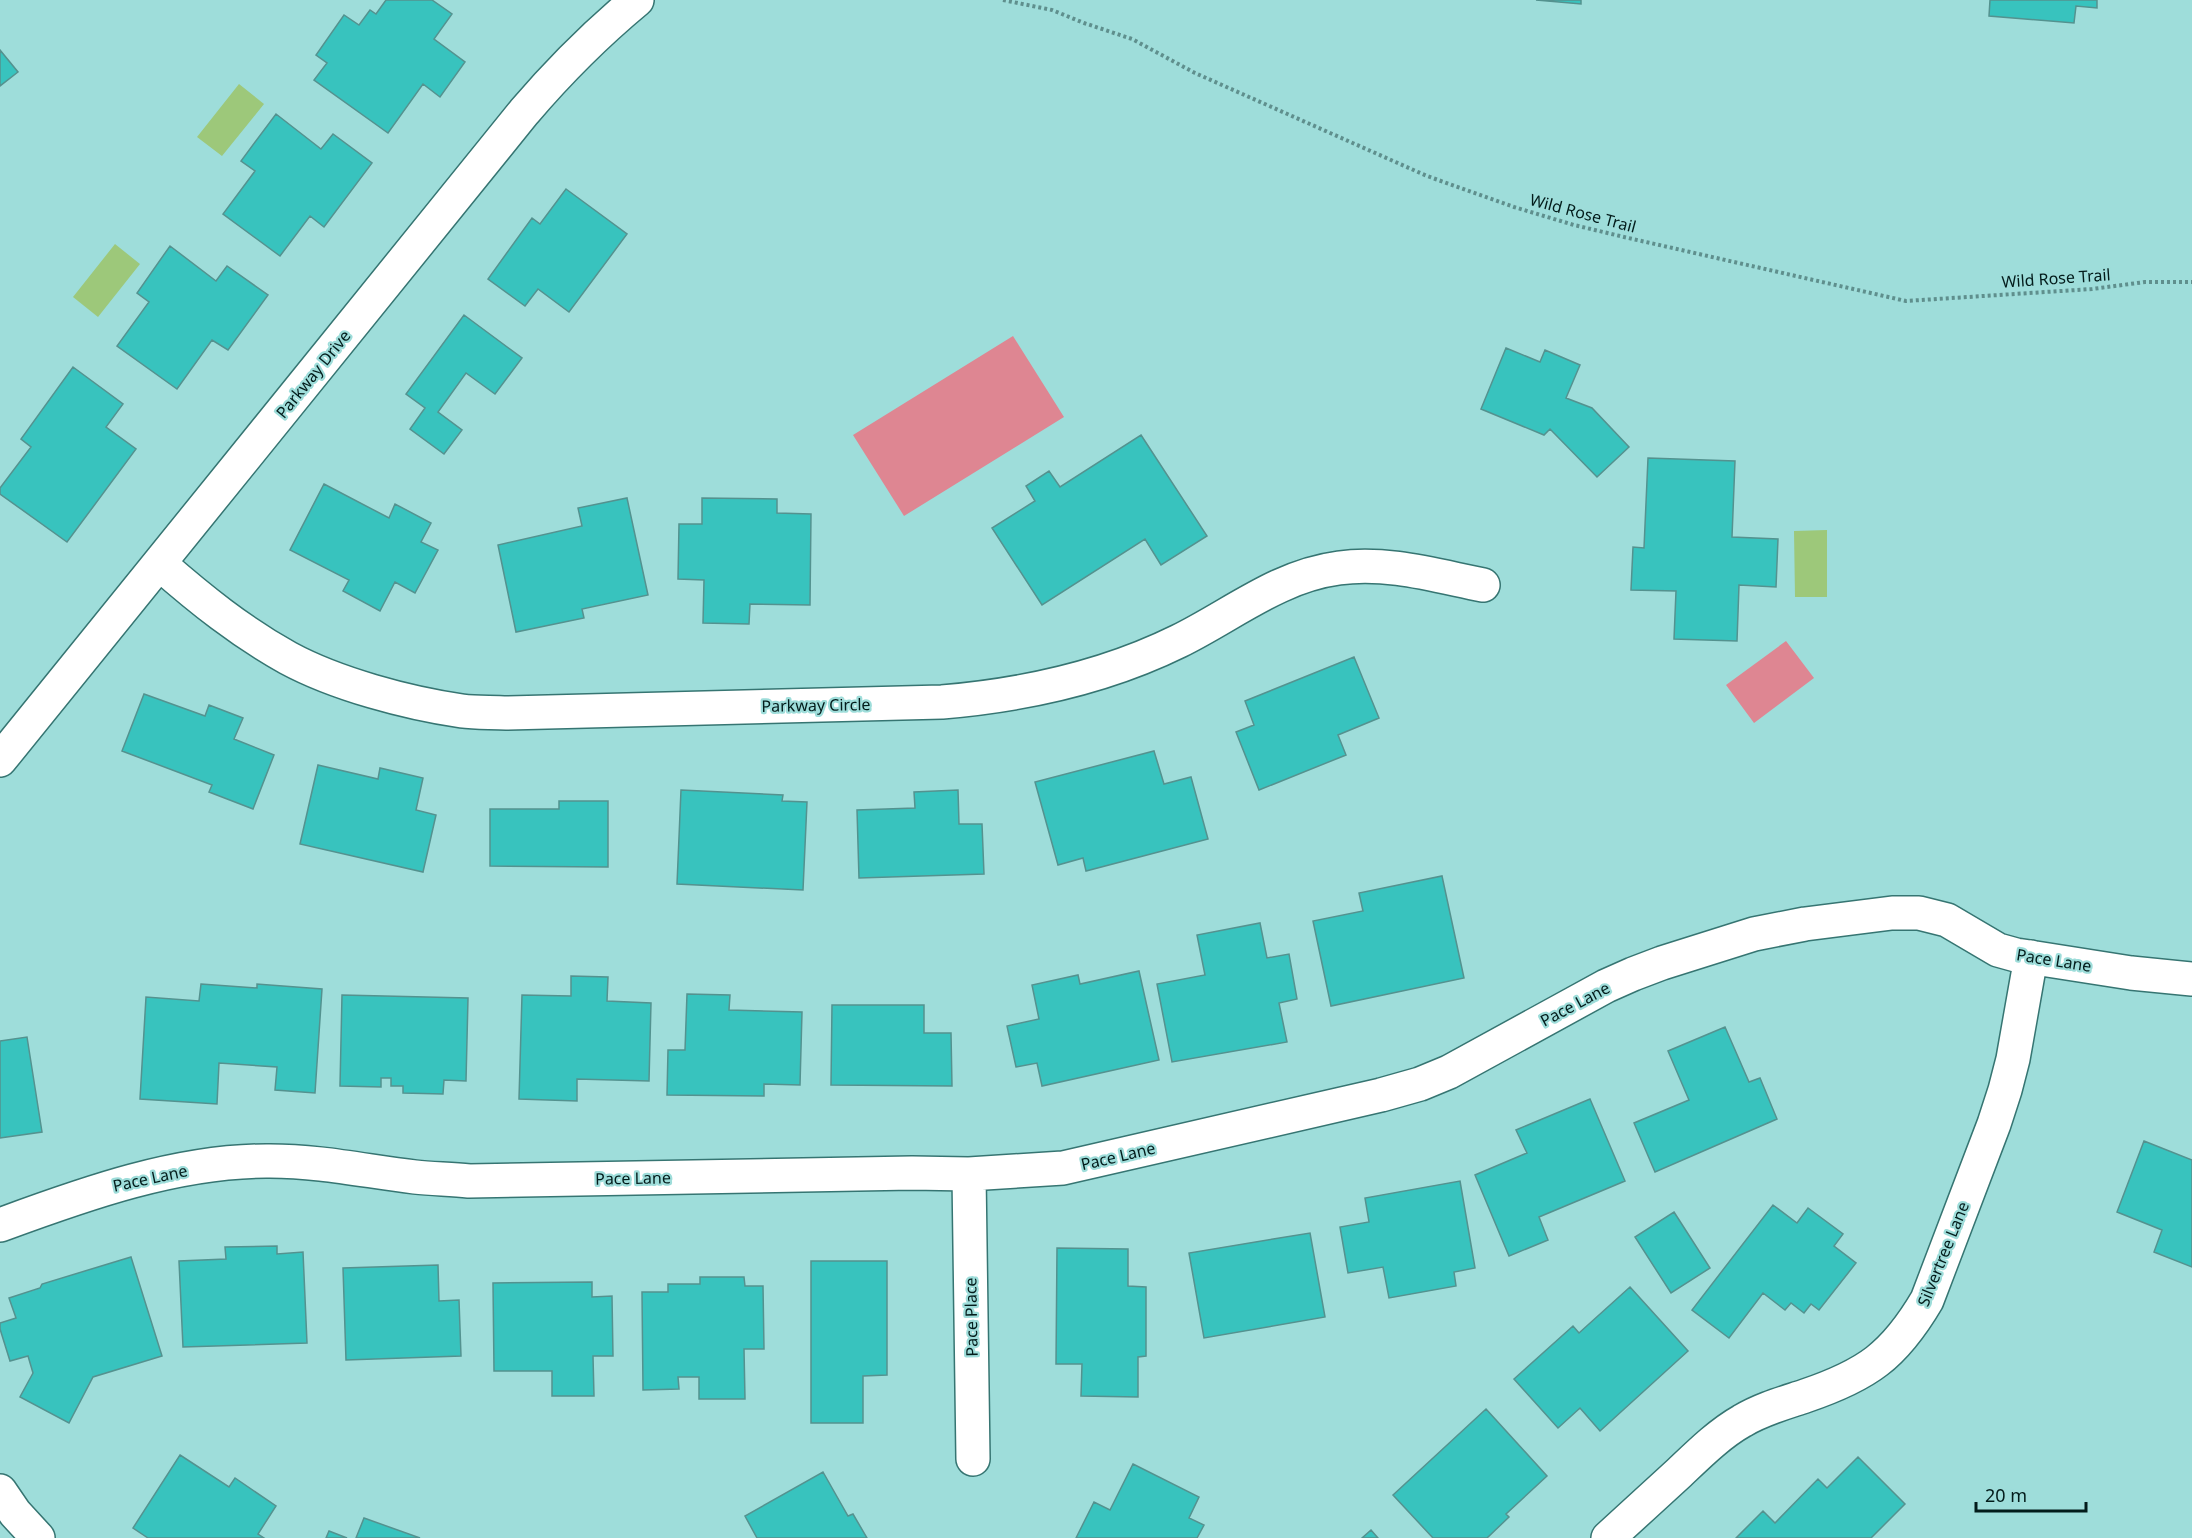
<svg xmlns="http://www.w3.org/2000/svg" width="2192" height="1538" font-family="'Noto Sans',sans-serif">
<style>
.green{fill:#de8692}
.water{fill:#9dc87a}
.building{fill:#38c3be;stroke:#54928f;stroke-width:1.5}
.lines{fill:none;stroke-linecap:round;stroke-linejoin:round}
.minor-casing{stroke:#367572;stroke-width:36}
.path{stroke:#5f8f8d;stroke-width:4;stroke-dasharray:3 3;stroke-linecap:butt}
.minor{stroke:#fff;stroke-width:33}
.labels{text-anchor:middle;dominant-baseline:central;stroke-width:4.5;stroke-linejoin:round;paint-order:stroke}
.street-label{font-size:16px;fill:#031c1b;stroke:#9eddda}
</style>
<rect width="100%" height="100%" fill="#9eddda"/>
<path class="green" d="M1013 336 1064 417 904 516 853 435Z
M1786 641 1814 678 1754 723 1726 685Z"/>
<path class="water" d="M239 84 264 104 222 156 197 137Z
M115 244 140 264 98 317 73 297Z
M1827 530V597H1795L1794 531Z"/>
<path class="building" d="M386 0H432L452 14 434 39 465 62 440 97 423 84 388 133 314 80 327 63 316 55 344 15 359 25 370 10 376 14Z
M1536 0H1581V4Z
M1990 0H2097V8L2076 6 2074 23 1989 16Z
M0 50 18 72 0 86Z
M276 114 321 149 333 134 372 163 324 227 310 216 280 256 223 214 255 171 241 161Z
M566 189 627 234 569 312 538 289 525 306 488 279 532 218 540 224Z
M170 246 216 281 227 266 268 295 228 350 212 340 177 389 117 346 149 302 137 293Z
M464 315 522 358 495 394 466 373 438 412 462 430 444 454 410 429 425 408 406 394Z
M1506 348 1540 362 1545 350 1580 365 1566 398 1592 408 1629 447 1597 477 1550 429 1544 435 1481 409Z
M73 367 123 404 106 427 136 449 67 542 0 494V488L31 447 21 439Z
M1141 435 1207 536 1161 565 1145 539 1042 605 992 528 1035 501 1026 486 1049 471 1060 487Z
M1648 458 1735 461 1732 537 1778 539 1776 587 1739 585 1737 641 1674 639 1676 591 1631 590 1633 547 1644 548Z
M324 484 389 518 395 504 431 523 421 542 438 550 415 593 395 582 380 611 343 591 349 580 290 550Z
M627 498 648 595 582 609 584 618 516 632 498 545 582 526 578 508Z
M702 498 777 499V513L811 514 810 605 750 604 749 624 703 623 704 580 678 579 679 524H702Z
M1354 657 1379 718 1338 735 1346 755 1259 790 1236 732 1254 725 1245 701Z
M144 694 205 716 209 705 243 718 234 739 274 755 253 809 209 792 212 785 122 751Z
M1154 751 1164 784 1191 777 1208 839 1086 871 1083 858 1058 865 1035 782Z
M318 765 378 779 380 768 423 778 416 810 436 815 423 872 300 844Z
M681 790 783 795 782 801 807 802 803 890 677 884Z
M958 790 959 824H982L984 874 859 878 857 810 915 808 914 792Z
M559 801H608V867L490 866V809H559Z
M1442 876 1464 978 1331 1006 1313 921 1363 911 1359 893Z
M1260 923 1267 958 1289 954 1297 999 1279 1003 1287 1042 1172 1062 1157 984 1205 975 1197 935Z
M1139 971 1159 1060 1042 1086 1037 1063 1016 1067 1007 1026 1039 1019 1032 985 1078 975 1080 984Z
M571 976 608 977 607 1001 651 1003 649 1081 577 1079V1101L519 1099 522 995 571 996Z
M201 984 257 988V984L322 989 315 1093 275 1090 277 1067 219 1063 217 1104 140 1099 146 997 199 1001Z
M687 994 730 995 729 1010 802 1012 800 1085 764 1084V1096L667 1095 668 1050H685Z
M342 995 468 998 466 1081 444 1080 443 1094 403 1093V1086H391V1078H381V1087L340 1086Z
M832 1005H924V1033H951L952 1086 831 1085Z
M1725 1027 1749 1082 1760 1078 1777 1119 1655 1172 1634 1123 1689 1100 1668 1051Z
M27 1037 42 1132 0 1138V1041Z
M1590 1099 1625 1181 1539 1217 1548 1240 1509 1256 1475 1175 1527 1153 1516 1130Z
M2144 1141 2192 1160V1267L2154 1252 2162 1230 2117 1212Z
M1460 1181 1475 1268 1454 1272 1456 1286 1389 1298 1383 1267 1348 1273 1340 1227 1369 1222 1365 1198Z
M1773 1205 1797 1223 1808 1208 1843 1234 1834 1246 1856 1263 1819 1310 1811 1304 1804 1313 1791 1303 1785 1310 1763 1293 1729 1338 1692 1310Z
M1674 1212 1710 1268 1671 1293 1635 1237Z
M1310 1233 1325 1317 1204 1338 1189 1253Z
M277 1246V1254L303 1252 307 1343 183 1347 179 1261 226 1259 225 1247Z
M1057 1248 1128 1249V1286L1146 1287V1356L1138 1357V1397L1081 1396 1082 1364H1056Z
M131 1257 162 1356 93 1377 69 1423 20 1397 33 1373 28 1356 10 1361 0 1329V1323L16 1318 9 1298 40 1288 42 1284Z
M811 1261H887V1375L863 1376V1423H811Z
M438 1265 439 1301 459 1300 461 1356 346 1360 343 1268Z
M700 1277H744L745 1286H763L764 1349H744L745 1399H699V1377H678L679 1389 643 1390 642 1292H668V1284H700Z
M592 1282V1297L612 1296 613 1356H593L594 1396H552V1371H494L493 1283Z
M1630 1287 1688 1351 1600 1431 1580 1408 1558 1428 1514 1379 1573 1326 1579 1333Z
M1486 1409 1547 1476 1506 1514 1509 1517 1487 1538H1433L1393 1495Z
M180 1455 229 1487 235 1478 276 1506 258 1534 264 1538H148L133 1528Z
M1858 1457 1905 1504 1871 1538H1736L1763 1511 1775 1523 1818 1479 1827 1488Z
M1133 1464 1199 1497 1189 1518 1204 1525 1197 1538H1076L1094 1502 1110 1510Z
M823 1472 848 1516 853 1514 867 1538H757L745 1516Z
M364 1518 420 1538H356Z
M1371 1530 1378 1538H1362Z
M329 1531 347 1538H326Z"/>
<g class="lines">
<defs>
<path id="minor" d="M160 564C200 599 241 632 288 658 336 684 407 703 462 711 476 713 492 712 507 713L942 702C1025 695 1104 678 1179 641 1232 615 1278 576 1339 568 1387 561 1437 576 1483 585
M0 760 524 112C559 71 596 34 637 0
M969 1174 973 1459
M0 1225C84 1194 179 1160 270 1161 320 1161 365 1171 415 1177 433 1179 451 1179 469 1181L912 1173 969 1174 1063 1168 1381 1095 1420 1084 1449 1072 1606 986 1633 974 1662 963 1754 934 1805 924 1892 913H1919L1947 920 1998 950 2016 955 2131 973 2192 979
M0 1491 15 1513 38 1538
M1608 1538C1632 1516 1655 1495 1679 1473 1698 1455 1719 1434 1742 1421 1762 1409 1784 1403 1805 1396 1867 1375 1894 1356 1927 1300L1994 1124 2005 1090 2013 1059 2031 957"/>
</defs>
<use href="#minor" class="minor-casing"/>
<path class="path" d="M1003 0 1052 10 1084 23 1132 39 1195 73 1427 176 1514 207 1574 225 1624 237 1906 301 2092 289 2145 282H2192"/>
<use href="#minor" class="minor"/>
</g>
<g class="labels">
<g class="street-label">
<text transform="translate(1583 213) rotate(15)">Wild Rose Trail</text>
<text transform="translate(2056 278) rotate(-4)">Wild Rose Trail</text>
<text transform="translate(313 374) rotate(-51)">Parkway Drive</text>
<text transform="translate(816 705) rotate(-1)">Parkway Circle</text>
<text transform="translate(2054 960) rotate(9)">Pace Lane</text>
<text transform="translate(1575 1004) rotate(-28)">Pace Lane</text>
<text transform="translate(1118 1156) rotate(-13)">Pace Lane</text>
<text transform="translate(150 1178) rotate(-12)">Pace Lane</text>
<text transform="translate(633 1178) rotate(-1)">Pace Lane</text>
<text transform="translate(1943 1254) rotate(-68)">Silvertree Lane</text>
<text transform="translate(971 1317) rotate(-91)">Pace Place</text>
</g>
</g>
<path d="M1976 1502v9h110v-9" fill="none" stroke="#031c1b" stroke-width="3"/>
<text x="1985" y="1502" font-size="18" fill="#031c1b" stroke="#9eddda" stroke-width="4.5" paint-order="stroke">20 m</text>
</svg>
